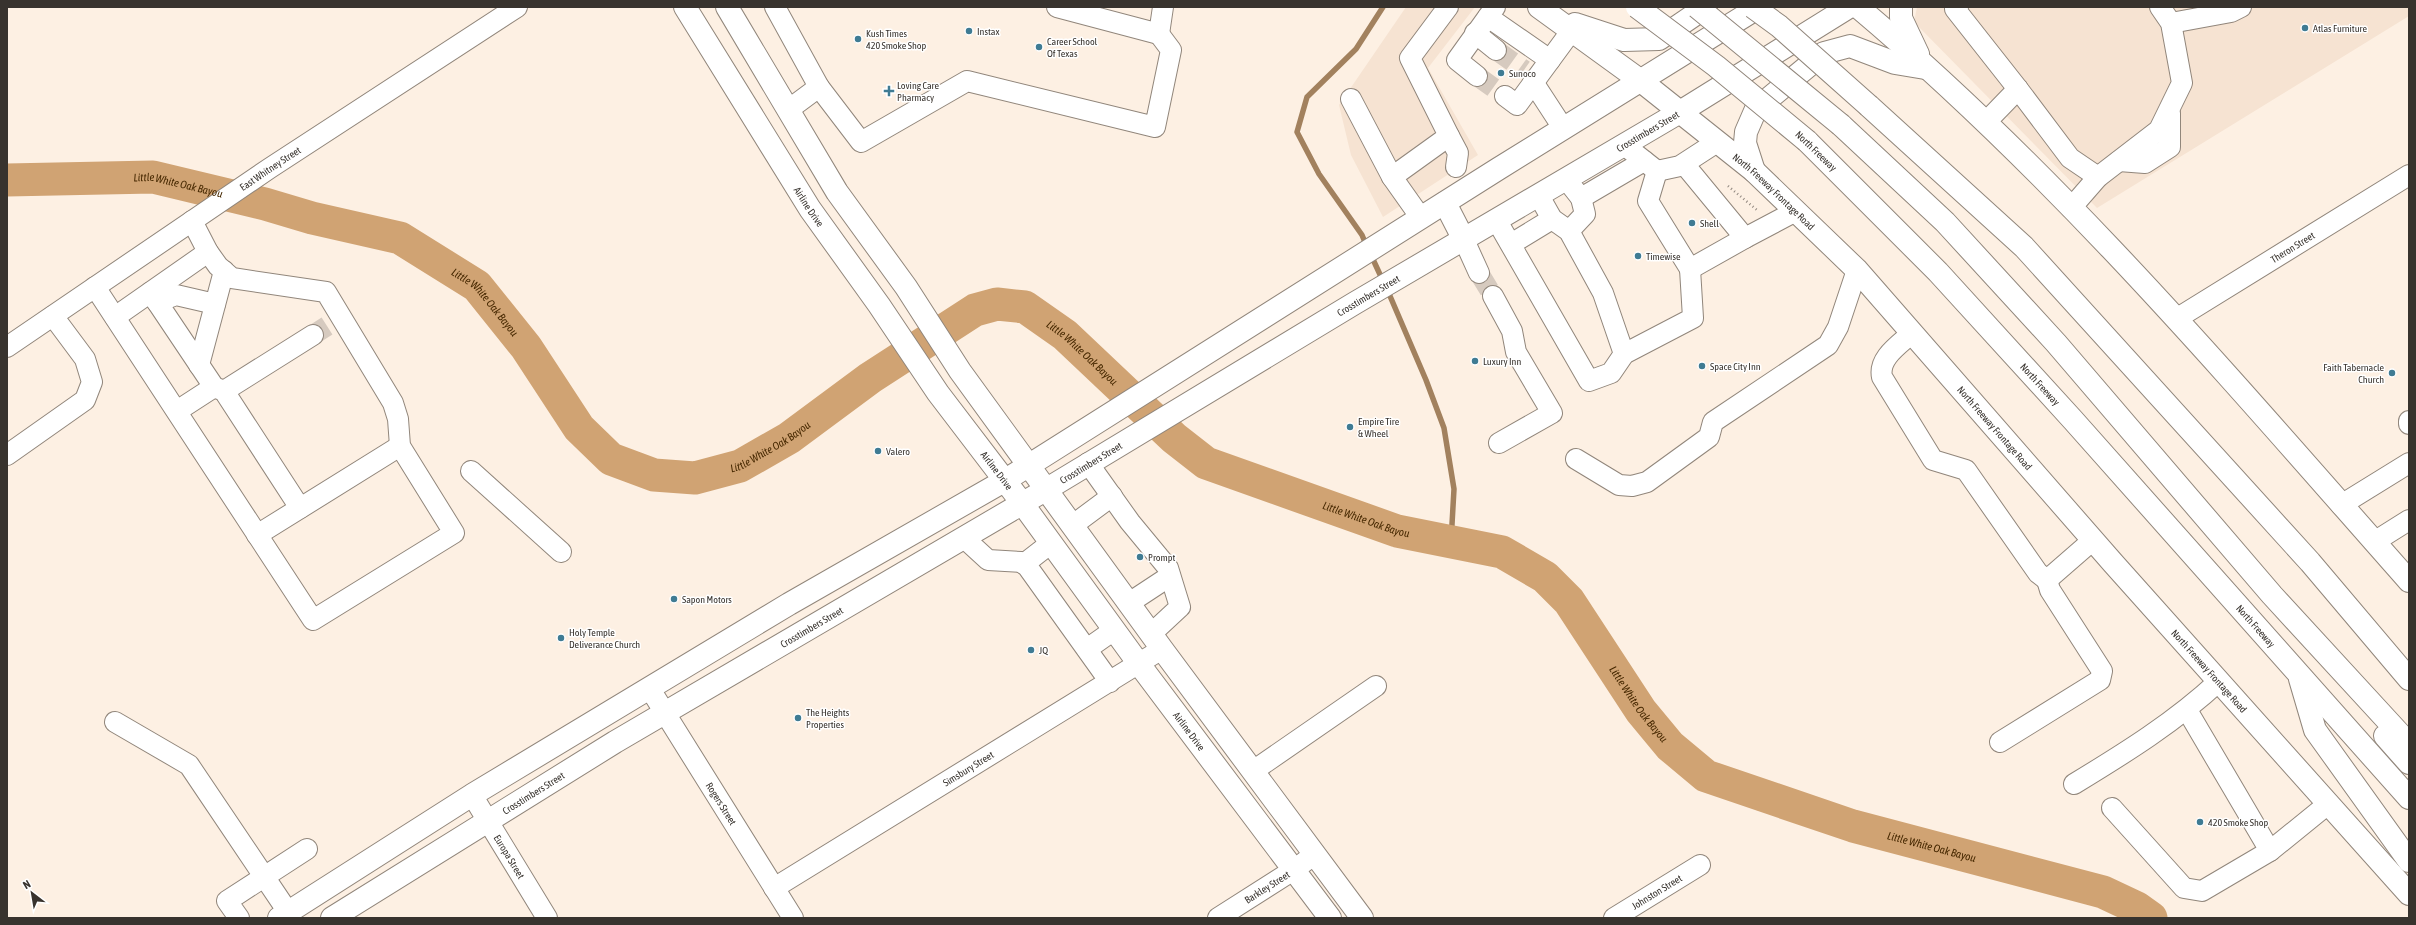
<svg xmlns="http://www.w3.org/2000/svg" width="2416" height="925" font-family="'Asap Condensed',sans-serif">
<style>
.built{fill:#f6e3d2}
.lines{fill:none;stroke-linecap:round;stroke-linejoin:round}
.stream{stroke:#a2815e;stroke-width:5.5}
.river{stroke:#d0a373;stroke-width:33}
.minor-tunnel{stroke:#d6cabf;stroke-width:20;stroke-dasharray:20 10;stroke-linecap:butt}
.minor-casing{stroke:#91867b;stroke-width:22}
.major-casing{stroke:#91867b;stroke-width:24}
.highway-casing{stroke:#91867b;stroke-width:24}
.path{stroke:#928980;stroke-width:2.5;stroke-dasharray:1 3;stroke-linecap:butt}
.minor{stroke:#fff;stroke-width:20}
.major{stroke:#fff;stroke-width:22}
.highway{stroke:#fff;stroke-width:22}
.highway-bridge-casing{stroke:#91867b;stroke-width:24;stroke-linecap:butt}
.highway-bridge{stroke:#fff;stroke-width:22}
.poi-dot{fill:#3f7b93;stroke:#fff;stroke-width:1.5}
.labels{text-anchor:middle;dominant-baseline:central;stroke-width:3;stroke-linejoin:round;paint-order:stroke}
.poi-label{font-size:10px;fill:#38332e;stroke:#fff;text-anchor:start}
.street-label{font-size:10px;fill:#38332e;stroke:#fff}
.water-label{font-size:11px;font-style:italic;fill:#462800;stroke:#fff}
</style>
<rect width="100%" height="100%" fill="#fdf0e3"/>
<path class="built" d="M1406 7H1475L1428 68 1478 155 1383 217 1351 155 1339 105Z
M1917 7H2409V16L2097 208 1914 22Z"/>
<g class="lines">
<path class="stream" d="M1367 247 1362 235 1319 174 1297 132 1307 97 1356 49 1383 7
M1371 255 1383 281
M1387 289 1426 380 1444 428 1454 489 1451 542"/>
<path class="river" id="s1" d="M7 180 153 177 265 204 312 218 400 238 477 286 526 347 579 428 611 459 654 475 695 478 740 466 789 438 870 378 975 310 997 304 1025 307 1065 335 1174 438 1206 463 1397 531 1502 552 1545 577 1569 601 1641 711 1670 746 1706 776 1853 826 2103 892 2137 908 2151 918"/>
<path class="minor-tunnel" d="M1496 50 1524 70
M1477 76 1505 96
M1479 273 1493 296
M313 335 327 326"/>
<defs>
<g id="minor">
<path d="M775 7 819 87 788 110"/>
<path d="M1057 7 1159 34 1163 7"/>
<path d="M1958 7 1955 9 2018 89"/>
<path d="M1488 17 1550 60"/>
<path d="M2171 23 2231 12 2241 7"/>
<path d="M1475 33 1496 50"/>
<path d="M1477 76 1457 60 1495 7"/>
<path d="M1533 82 1563 128"/>
<path d="M819 87 861 142 967 81 1155 127 1171 50 1159 34"/>
<path d="M1505 96 1517 105 1572 30"/>
<path d="M1351 99 1392 177 1449 136 1410 58 1448 7"/>
<path d="M1986 122 2018 89 2070 158 2098 177"/>
<path d="M1449 136 1458 153 1456 167"/>
<path d="M1624 145 1657 171 1680 166 1717 142"/>
<path d="M2119 161 2145 163 2170 147V113"/>
<path d="M1684 164 1745 238 1796 211"/>
<path d="M1657 171 1648 201 1690 269 1745 238"/>
<path d="M1392 177 1421 218"/>
<path d="M1566 179 1581 198 1644 161"/>
<path d="M1539 196 1552 219 1569 231 1603 293 1624 354"/>
<path d="M2071 208 2098 177 2159 130 2182 83 2171 23 2160 7"/>
<path d="M1497 221 1589 381 1611 373 1624 354 1693 318 1690 269"/>
<path d="M1569 231 1585 214 1581 198"/>
<path d="M1464 240 1479 273"/>
<path d="M1511 244 1552 219"/>
<path d="M95 287 313 620 454 533 400 446 398 419 393 403 326 292 232 278 218 266 208 252 192 221"/>
<path d="M151 292 157 302 176 295 215 304"/>
<path d="M1493 296 1512 331 1516 352 1552 413 1499 443"/>
<path d="M157 302 214 387 224 391 300 508"/>
<path d="M115 317 208 252"/>
<path id="s2" d="M2176 319 2409 175"/>
<path d="M1912 333C1899 345 1878 358 1882 377L1933 460 1966 470 2038 573 2047 580"/>
<path id="s3" d="M7 347 270 168 517 7"/>
<path d="M199 365 224 271"/>
<path d="M224 391 313 335"/>
<path d="M177 411 214 387"/>
<path d="M2409 421V424"/>
<path d="M7 455 85 400 92 382 85 359 53 316"/>
<path d="M1576 459 1619 485 1632 486 1647 482 1709 437 1713 422 1828 345 1838 327 1857 270"/>
<path d="M1088 463 1130 522 1168 568 1180 607 1151 634"/>
<path d="M471 471 561 552"/>
<path d="M2341 505 2409 463"/>
<path d="M1073 525 1112 496"/>
<path d="M257 535 400 446"/>
<path d="M964 538 988 560 1021 562 1027 566 1110 682"/>
<path d="M2374 542 2409 520"/>
<path d="M1024 564 1051 543"/>
<path d="M2047 580 2093 540"/>
<path d="M1129 603 1170 576"/>
<path d="M1087 649 1114 630"/>
<path id="s4" d="M650 689 793 918"/>
<path d="M2187 710 2270 851 2328 804"/>
<path d="M115 722 189 765 288 912"/>
<path d="M2000 742 2100 680 2102 671 2050 590 2047 580"/>
<path d="M1253 771 1376 686"/>
<path d="M2074 784C2125 753 2175 722 2219 681"/>
<path id="s5" d="M472 795 547 918"/>
<path d="M2112 808 2184 888 2202 891 2270 851"/>
<path id="s6" d="M774 888 1162 649"/>
<path d="M239 918 227 901 307 849"/>
<path id="s7" d="M1218 918 1295 869 1315 854"/>
<path id="s8" d="M1614 918 1700 865"/>
</g>
<g id="major">
<path id="s9" d="M685 7 810 209 879 305 938 393 1022 503 1139 664 1330 918"/>
<path d="M727 7 837 192 906 287 960 371 1162 649 1362 918"/>
<path id="s10" d="M1539 7 1641 81 1754 171 1857 270 2113 563 2409 894"/>
<path d="M1858 7C2061 178 2234 383 2409 581"/>
<path d="M1901 7V18L1918 54"/>
<path d="M1575 24 1624 40 1659 39 1706 7"/>
<path d="M1754 171 1745 143 1746 132 1756 109 1824 53 1850 46 1895 63 1925 68"/>
<path d="M1445 203 1464 240"/>
<path d="M279 918 472 795 789 604 1004 481 1498 169 1759 7"/>
<path id="s11" d="M332 918 615 742 1047 489 1355 303 1680 112 1849 7"/>
</g>
<g id="highway">
<path d="M1869 106 2024 247 2310 562 2409 679"/>
<path d="M1841 125 1945 222 2056 343 2272 595 2409 744"/>
<path id="s12" d="M1807 141 1938 272 2073 420 2409 798"/>
<path d="M2300 679 2315 730 2409 861"/>
<path d="M2385 736 2409 763"/>
</g>
</defs>
<use href="#minor" class="minor-casing"/>
<use href="#major" class="major-casing"/>
<use href="#highway" class="highway-casing"/>
<path class="path" d="M1728 186 1757 210"/>
<use href="#minor" class="minor"/>
<use href="#major" class="major"/>
<use href="#highway" class="highway"/>
<defs>
<path id="highway-bridge" d="M1637 7 1716 66 1807 141
M1697 7 1841 125
M1753 7 1779 26 1869 106"/>
</defs>
<use href="#highway-bridge" class="highway-bridge-casing"/>
<use href="#highway-bridge" class="highway-bridge"/>
</g>
<g class="poi-dot">
<circle cx="2305" cy="28" r="4"/>
<circle cx="969" cy="31" r="4"/>
<circle cx="858" cy="39" r="4"/>
<circle cx="1039" cy="47" r="4"/>
<circle cx="1501" cy="73" r="4"/>
<path d="M887 85h4v4h4v4h-4v4h-4v-4h-4v-4h4z"/>
<circle cx="1692" cy="223" r="4"/>
<circle cx="1638" cy="256" r="4"/>
<circle cx="1475" cy="361" r="4"/>
<circle cx="1702" cy="366" r="4"/>
<circle cx="2392" cy="373" r="4"/>
<circle cx="1350" cy="427" r="4"/>
<circle cx="878" cy="451" r="4"/>
<circle cx="1140" cy="557" r="4"/>
<circle cx="674" cy="599" r="4"/>
<circle cx="561" cy="638" r="4"/>
<circle cx="1031" cy="650" r="4"/>
<circle cx="798" cy="718" r="4"/>
<circle cx="2200" cy="822" r="4"/>
</g>
<g class="labels">
<g class="poi-label">
<text x="2313" y="28">Atlas Furniture</text>
<text x="977" y="31">Instax</text>
<text x="866" y="33">Kush Times<tspan x="866" dy="12">420 Smoke Shop</tspan></text>
<text x="1047" y="41">Career School<tspan x="1047" dy="12">Of Texas</tspan></text>
<text x="1509" y="73">Sunoco</text>
<text x="897" y="85">Loving Care<tspan x="897" dy="12">Pharmacy</tspan></text>
<text x="1700" y="223">Shell</text>
<text x="1646" y="256">Timewise</text>
<text x="1483" y="361">Luxury Inn</text>
<text x="1710" y="366">Space City Inn</text>
<text x="2384" y="367" text-anchor="end">Faith Tabernacle<tspan x="2384" dy="12">Church</tspan></text>
<text x="1358" y="421">Empire Tire<tspan x="1358" dy="12">&amp; Wheel</tspan></text>
<text x="886" y="451">Valero</text>
<text x="1148" y="557">Prompt</text>
<text x="682" y="599">Sapon Motors</text>
<text x="569" y="632">Holy Temple<tspan x="569" dy="12">Deliverance Church</tspan></text>
<text x="1039" y="650">JQ</text>
<text x="806" y="712">The Heights<tspan x="806" dy="12">Properties</tspan></text>
<text x="2208" y="822">420 Smoke Shop</text>
</g>
<g class="street-label">
<text stroke="none"><textPath href="#s11" startOffset="1533">Crosstimbers Street</textPath></text>
<text transform="translate(1816 151) rotate(44)">North Freeway</text>
<text stroke="none"><textPath href="#s3" startOffset="318">East Whitney Street</textPath></text>
<text stroke="none"><textPath href="#s10" startOffset="299">North Freeway Frontage Road</textPath></text>
<text stroke="none"><textPath href="#s9" startOffset="235">Airline Drive</textPath></text>
<text stroke="none"><textPath href="#s2" startOffset="137">Theron Street</textPath></text>
<text stroke="none"><textPath href="#s11" startOffset="1209">Crosstimbers Street</textPath></text>
<text stroke="none"><textPath href="#s12" startOffset="337">North Freeway</textPath></text>
<text stroke="none"><textPath href="#s10" startOffset="623">North Freeway Frontage Road</textPath></text>
<text stroke="none"><textPath href="#s11" startOffset="885">Crosstimbers Street</textPath></text>
<text stroke="none"><textPath href="#s9" startOffset="559">Airline Drive</textPath></text>
<text stroke="none"><textPath href="#s12" startOffset="661">North Freeway</textPath></text>
<text stroke="none"><textPath href="#s11" startOffset="561">Crosstimbers Street</textPath></text>
<text stroke="none"><textPath href="#s10" startOffset="947">North Freeway Frontage Road</textPath></text>
<text stroke="none"><textPath href="#s9" startOffset="883">Airline Drive</textPath></text>
<text stroke="none"><textPath href="#s6" startOffset="228">Simsbury Street</textPath></text>
<text stroke="none"><textPath href="#s11" startOffset="237">Crosstimbers Street</textPath></text>
<text stroke="none"><textPath href="#s4" startOffset="135">Rogers Street</textPath></text>
<text stroke="none"><textPath href="#s5" startOffset="72">Europa Street</textPath></text>
<text stroke="none"><textPath href="#s7" startOffset="58">Barkley Street</textPath></text>
<text stroke="none"><textPath href="#s8" startOffset="50">Johnston Street</textPath></text>
</g>
<g class="water-label">
<text stroke="none"><textPath href="#s1" startOffset="172">Little White Oak Bayou</textPath></text>
<text stroke="none"><textPath href="#s1" startOffset="508">Little White Oak Bayou</textPath></text>
<text stroke="none"><textPath href="#s1" startOffset="1251">Little White Oak Bayou</textPath></text>
<text stroke="none"><textPath href="#s1" startOffset="880">Little White Oak Bayou</textPath></text>
<text stroke="none"><textPath href="#s1" startOffset="1587">Little White Oak Bayou</textPath></text>
<text stroke="none"><textPath href="#s1" startOffset="1935">Little White Oak Bayou</textPath></text>
<text stroke="none"><textPath href="#s1" startOffset="2271">Little White Oak Bayou</textPath></text>
</g>
</g>
<rect width="2416" height="925" fill="none" stroke="#38332e" stroke-width="16"/>
<g transform="translate(32 893) rotate(329)" stroke="#ffffff" stroke-width="3" paint-order="stroke">
<path d="M0-3L7 15L0 10L-7 15Z" fill="#38332e"/>
<text y="-6" font-size="11" font-weight="bold" text-anchor="middle" fill="#38332e">N</text>
</g>
</svg>
